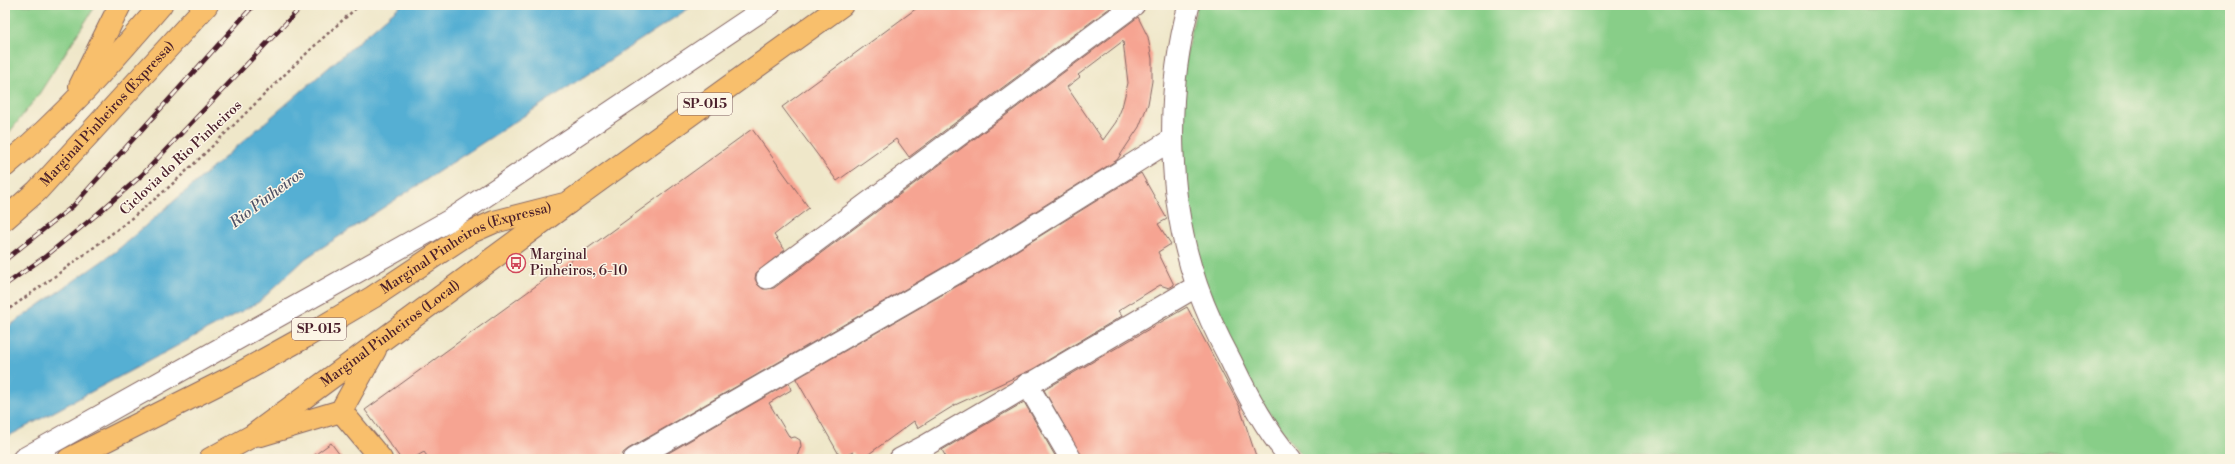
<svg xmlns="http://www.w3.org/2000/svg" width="2235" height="464" font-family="'Libre Bodoni',serif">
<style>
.green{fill:#88ce88;stroke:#69765a}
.water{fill:#55afd3;stroke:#50677f}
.building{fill:#f6a492;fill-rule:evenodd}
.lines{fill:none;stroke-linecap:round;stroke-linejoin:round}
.minor-casing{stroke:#846562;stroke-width:23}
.major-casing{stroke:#846562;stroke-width:24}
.highway-casing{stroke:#846562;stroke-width:24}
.path{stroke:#846562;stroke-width:2.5;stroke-dasharray:3 3;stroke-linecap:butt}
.minor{stroke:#fff;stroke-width:21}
.major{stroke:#f8bf6c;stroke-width:22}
.highway{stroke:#f8bf6c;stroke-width:22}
.rail-casing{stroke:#4a1f2b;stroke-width:4.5}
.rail{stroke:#fcf5e5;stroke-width:3;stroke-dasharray:9;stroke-linecap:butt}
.labels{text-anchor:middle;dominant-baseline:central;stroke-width:3;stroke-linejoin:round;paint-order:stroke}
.shield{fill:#fcf5e5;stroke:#7f5f63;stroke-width:1}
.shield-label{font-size:13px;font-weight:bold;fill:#4a1f2b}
.street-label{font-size:14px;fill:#4a1f2b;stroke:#fcf5e5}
.poi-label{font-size:14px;fill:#4a1f2b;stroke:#fcf5e5;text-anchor:start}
.water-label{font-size:15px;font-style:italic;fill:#4e5166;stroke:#fcf5e5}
</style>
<rect width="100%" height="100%" fill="#fcf5e5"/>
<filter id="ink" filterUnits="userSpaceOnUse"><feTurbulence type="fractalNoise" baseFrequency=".025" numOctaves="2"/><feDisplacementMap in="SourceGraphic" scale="8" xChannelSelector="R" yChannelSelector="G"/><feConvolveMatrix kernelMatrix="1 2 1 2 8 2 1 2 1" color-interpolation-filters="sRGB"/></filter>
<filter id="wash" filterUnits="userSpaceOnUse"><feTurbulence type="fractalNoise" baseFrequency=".012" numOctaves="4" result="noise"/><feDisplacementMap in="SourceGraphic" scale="16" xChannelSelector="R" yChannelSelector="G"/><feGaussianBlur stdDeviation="0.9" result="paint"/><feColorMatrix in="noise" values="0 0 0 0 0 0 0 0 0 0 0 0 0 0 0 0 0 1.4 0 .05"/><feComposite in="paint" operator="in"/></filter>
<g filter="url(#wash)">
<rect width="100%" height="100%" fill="#efe7c9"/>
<path class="green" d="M5 5H96L39 94 5 138Z
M1197 5H2230V458L1304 459 1249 387 1203 287 1184 189 1180 83Z"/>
<path class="water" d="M401 5H694L306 258 259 302 5 438V329L115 252Z"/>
<g id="blocks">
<path class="building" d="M921 5H1114L909 157 896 139 837 181 782 107Z
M1138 17 1148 37 1152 59V81L1148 104 1139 127 1117 160 980 246 628 449 623 453 622 459H429L424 452 412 459H401L365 410 752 129 809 208 774 235 785 250 756 273 755 279 758 285 763 289 774 288ZM1123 41 1128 83 1122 107 1116 122 1103 140 1067 87 1080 77 1078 75Z
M1141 173 1167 219 1158 224 1171 244 1158 252 1174 285 1169 288 1160 285 1118 311 1122 316 1033 369 955 405 918 428 914 421 862 459H857L853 452 841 458 796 379 992 266Z
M1187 307 1239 405 1257 459H1083L1044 390Z
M789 383 791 390 769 403 790 438 795 437 800 440 801 446 796 459H658Z
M1024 402 1057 459H947L942 450Z
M331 443 343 459H309Z"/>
</g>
</g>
<g filter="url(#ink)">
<use href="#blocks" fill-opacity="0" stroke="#846562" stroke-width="1"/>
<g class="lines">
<defs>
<path id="minor" d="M1189 5C1165 93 1167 200 1197 286 1206 312 1218 337 1231 361 1247 395 1266 431 1291 459
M767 278 1134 5
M1027 384 1071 459
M23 459 450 220 770 5
M634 459 986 256 1171 140
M900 459 925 446 1197 286"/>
<g id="major">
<path d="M341 411 381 459"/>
<path d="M261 435 341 411 375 350"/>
<path id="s1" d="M210 459 252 436 568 203"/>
</g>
<g id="highway">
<path d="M80 86 120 5"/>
<path d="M5 166C63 118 112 62 161 5"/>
<path id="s2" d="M5 219 37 191 207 5"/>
<path id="s3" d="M69 459 240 373 305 337 373 297 469 233 494 222 568 203 842 5"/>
</g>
</defs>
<use href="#minor" class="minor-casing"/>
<use href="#major" class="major-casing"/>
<use href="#highway" class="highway-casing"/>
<path class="path" d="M5 312C61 272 117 232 169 187 234 128 293 62 360 5"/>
<use href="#minor" class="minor"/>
<use href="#major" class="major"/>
<use href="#highway" class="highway"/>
<defs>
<path id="rail" d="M5 260 73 206 254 5
M5 285 46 256 95 216 142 175 303 5"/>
</defs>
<use href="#rail" class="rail-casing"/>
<use href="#rail" class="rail"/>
</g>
</g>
<defs>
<symbol id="bus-ring" viewBox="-11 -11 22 22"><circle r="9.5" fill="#fcf5e5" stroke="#d1495b" stroke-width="1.5"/><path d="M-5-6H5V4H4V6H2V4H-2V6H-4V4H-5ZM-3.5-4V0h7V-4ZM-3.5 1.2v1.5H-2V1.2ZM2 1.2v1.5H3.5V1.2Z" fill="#d1495b"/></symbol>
</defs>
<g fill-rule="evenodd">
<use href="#bus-ring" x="505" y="252" width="22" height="22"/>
</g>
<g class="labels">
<g class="shield">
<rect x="678" y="93" width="54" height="22" rx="3"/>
<rect x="292" y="318" width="54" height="22" rx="3"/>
</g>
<g class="shield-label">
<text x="705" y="104">SP-015</text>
<text x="319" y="329">SP-015</text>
</g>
<g class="street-label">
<text stroke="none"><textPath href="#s2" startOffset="147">Marginal Pinheiros (Expressa)</textPath></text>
<text transform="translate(181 158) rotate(-43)">Ciclovia do Rio Pinheiros</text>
<text stroke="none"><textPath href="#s3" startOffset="451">Marginal Pinheiros (Expressa)</textPath></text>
<text stroke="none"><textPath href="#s1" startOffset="220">Marginal Pinheiros (Local)</textPath></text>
</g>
<g class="poi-label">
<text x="530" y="255">Marginal<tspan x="530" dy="16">Pinheiros, 6-10</tspan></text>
</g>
<g class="water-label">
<text transform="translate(267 198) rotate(-37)">Rio Pinheiros</text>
</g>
</g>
<rect width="2235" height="464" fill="none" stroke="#fcf5e5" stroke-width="20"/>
</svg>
